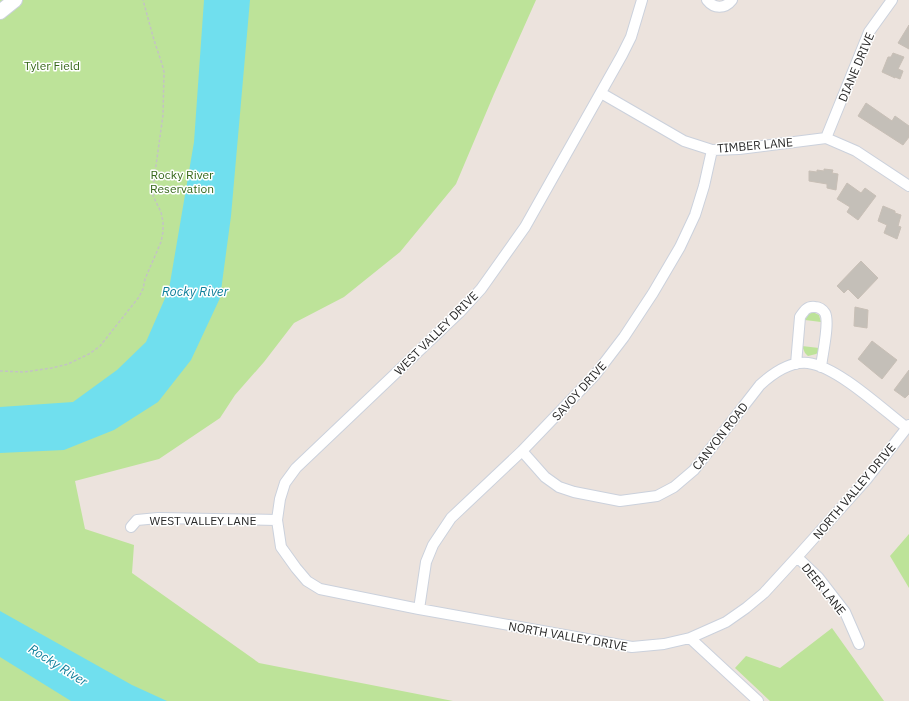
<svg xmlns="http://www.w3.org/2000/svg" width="909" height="701" font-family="'IBM Plex Sans',sans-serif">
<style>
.green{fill:#bde399}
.water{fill:#70dfee}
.building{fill:#c4bfb8;stroke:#c8bfb6}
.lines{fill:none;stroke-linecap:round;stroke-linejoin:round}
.street-casing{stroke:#cbd1dc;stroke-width:12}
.secondary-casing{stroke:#cbd1dc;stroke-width:16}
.path{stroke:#c3c3c3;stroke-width:1.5;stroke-dasharray:3 2;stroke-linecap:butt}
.street{stroke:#fff;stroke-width:10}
.secondary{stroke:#fff;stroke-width:14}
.labels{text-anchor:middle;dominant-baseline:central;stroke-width:3;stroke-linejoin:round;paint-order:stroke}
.park-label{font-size:12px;fill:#36681a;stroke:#fff}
.street-label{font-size:12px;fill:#2a2a2a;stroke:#fff}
.water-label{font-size:13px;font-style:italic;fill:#0e7f9b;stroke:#fff}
</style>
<rect width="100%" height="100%" fill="#ece3dd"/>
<path class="green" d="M0 0H536L494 94 456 184 400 252 344 297 294 323 264 362 235 395 220 418 159 459 75 481 85 529 134 545 132 573 259 663 453 701H0Z
M813 312 819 315 821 322 805 320 808 314Z
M802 346 819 348V352L816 354 808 356 805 353Z
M909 534V588L890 556Z
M832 628 884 701H770L735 668 746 656 780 668Z"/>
<path class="water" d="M204 0H250L231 216 220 298 191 360 158 402 114 430 64 450 0 453V407L73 402 117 370 146 342 169 289 194 142Z
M0 611 132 685 167 701H71L0 657Z"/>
<path class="building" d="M909 25V49L898 43Z
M893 53 904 57 898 69 903 71 900 79 895 77V78L882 72 888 57H891Z
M866 103 892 121 895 116 909 126V137L903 145 858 116Z
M824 169 833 170 832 173 838 174 836 190 827 188V184L809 181V171L817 172V170L824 171Z
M847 183 861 193 865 188 876 196 858 220 847 212 850 207 837 199Z
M883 206 895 211V213L901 215 898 226 901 227 897 239 884 233 887 225 878 221Z
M861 261 878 278 858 299 848 289 844 293 837 286Z
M855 307 868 310 867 328 854 326Z
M872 341 897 360 882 379 858 359Z
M909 370V394L905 398 894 390Z"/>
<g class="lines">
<defs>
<path id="street" d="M642 0 631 37 622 55 525 227 481 289 459 313 296 468 285 483 280 499 277 520 281 547 296 568 307 581 320 589 419 609 632 647 664 644 690 638 726 622 746 608 764 593 797 557 866 480 909 425
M707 0C714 9 725 9 732 0
M601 93 684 141 712 150 739 149 826 138 856 151 909 186
M826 138 869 32 892 0
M796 364 800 317C804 311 807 306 815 307 819 307 823 310 825 313 830 322 822 356 821 367
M522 451 545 477 559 487 574 492 620 501 657 496 674 487 694 470 760 385C772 374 790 361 808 363 838 367 882 409 907 428
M131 527 137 520 158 518 277 520
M797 557 818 577 845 612 859 644
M419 609 426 562 433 545 451 518 522 451 595 375 624 337 653 293 680 247 695 215 704 186 712 150
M690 638 758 701"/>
<path id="secondary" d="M0 12 15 0"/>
</defs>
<use href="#street" class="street-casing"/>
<use href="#secondary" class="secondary-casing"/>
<path class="path" d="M0 371 24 372 52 368 68 364 89 354 100 346 108 336 139 297 143 289 145 279 161 242 163 232V222L161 212 153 196V187L163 115 164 72 162 64 154 40 143 0"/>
<use href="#street" class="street"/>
<use href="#secondary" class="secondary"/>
</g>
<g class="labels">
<g class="park-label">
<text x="52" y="65">Tyler Field</text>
<text x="182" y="174">Rocky River<tspan x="182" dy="14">Reservation</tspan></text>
</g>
<g class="street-label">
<text transform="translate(856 67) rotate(-67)">DIANE DRIVE</text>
<text transform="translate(755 145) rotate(-5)">TIMBER LANE</text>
<text transform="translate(436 333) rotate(-45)">WEST VALLEY DRIVE</text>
<text transform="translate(579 391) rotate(-48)">SAVOY DRIVE</text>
<text transform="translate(720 436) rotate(-52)">CANYON ROAD</text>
<text transform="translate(854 491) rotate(-50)">NORTH VALLEY DRIVE</text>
<text x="203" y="520">WEST VALLEY LANE</text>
<text transform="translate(824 589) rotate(51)">DEER LANE</text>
<text transform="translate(568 636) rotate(10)">NORTH VALLEY DRIVE</text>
</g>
<g class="water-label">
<text x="195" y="291">Rocky River</text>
<text transform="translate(58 665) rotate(32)">Rocky River</text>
</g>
</g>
</svg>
